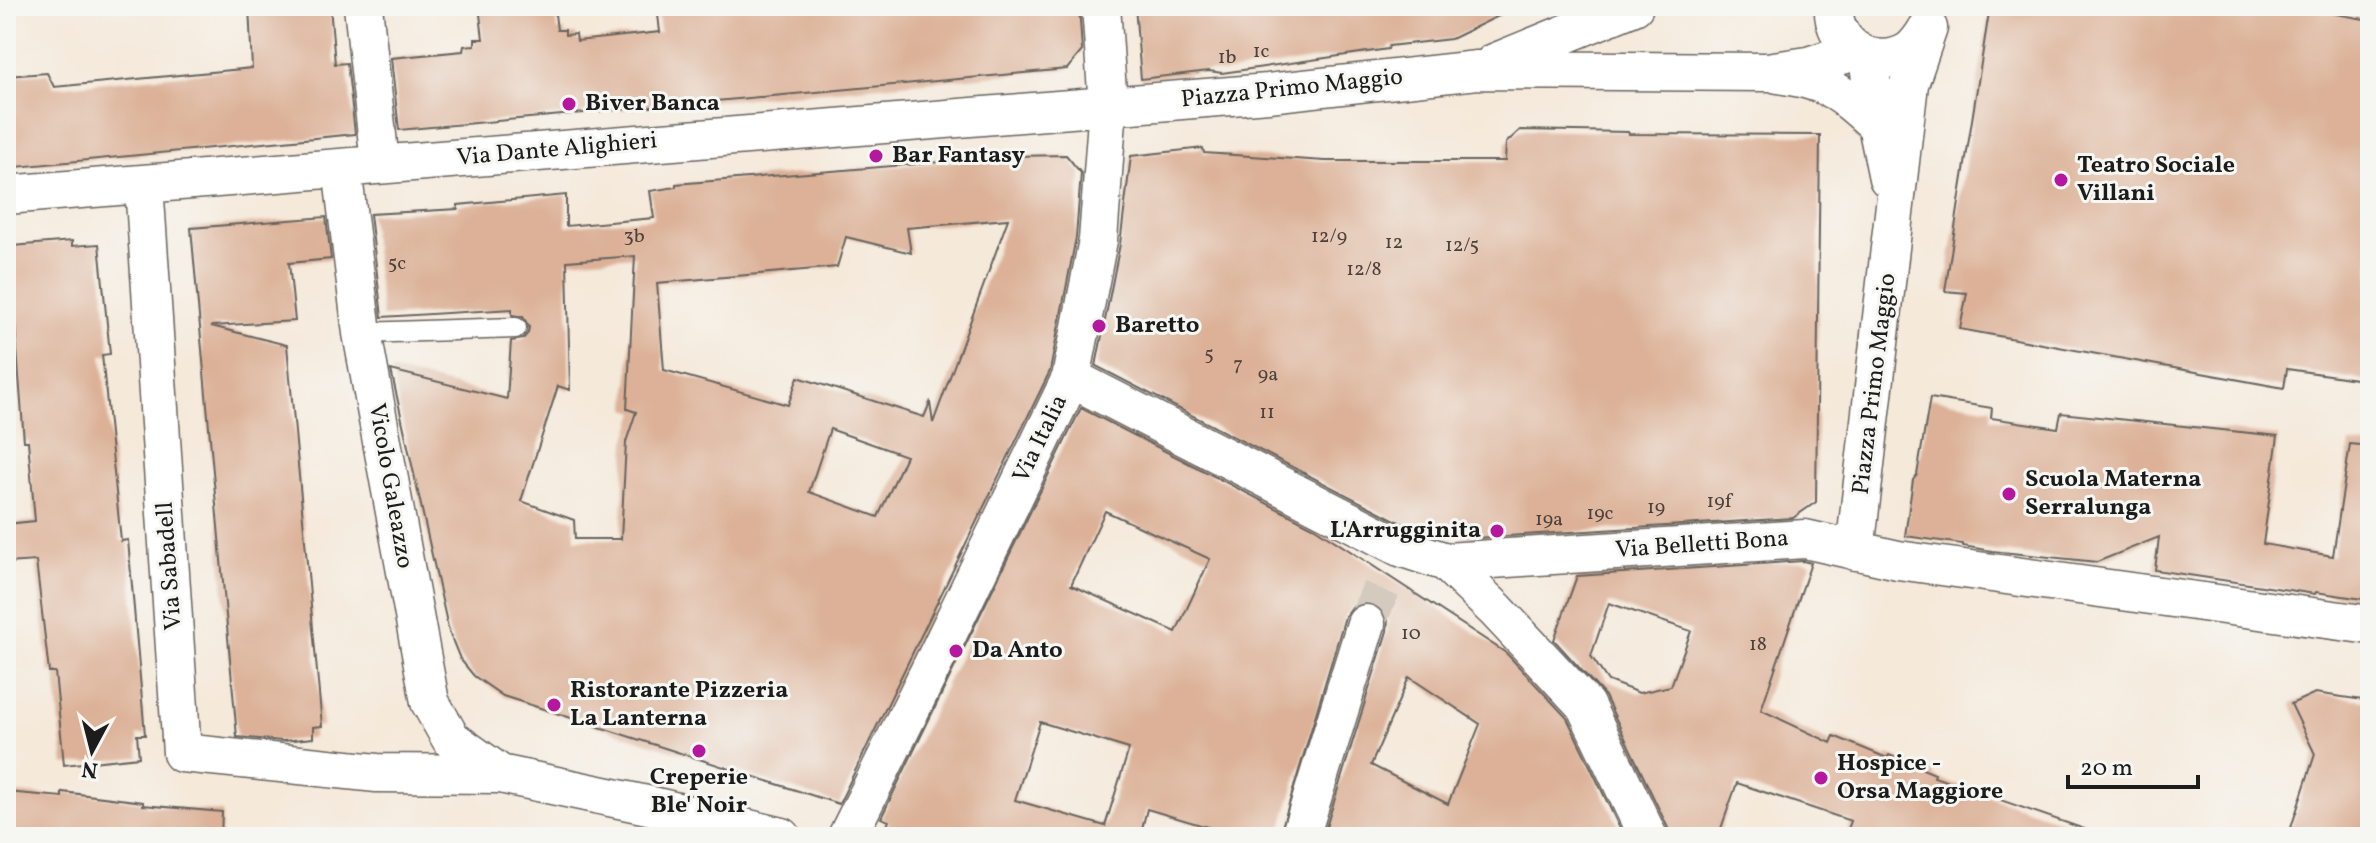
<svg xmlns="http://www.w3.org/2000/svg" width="2376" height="843" font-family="Vollkorn,serif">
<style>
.building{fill:#dcb197;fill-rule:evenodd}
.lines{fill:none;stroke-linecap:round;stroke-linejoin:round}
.street-tunnel{stroke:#d4cabe;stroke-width:38;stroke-dasharray:38 19;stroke-linecap:butt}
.lane-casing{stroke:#68645e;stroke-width:23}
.street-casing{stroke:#68645e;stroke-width:41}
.lane{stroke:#fff;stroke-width:20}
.street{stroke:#fff;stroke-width:38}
.poi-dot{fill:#b5179e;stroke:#f6f6f2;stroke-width:3}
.labels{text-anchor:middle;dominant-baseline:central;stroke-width:6;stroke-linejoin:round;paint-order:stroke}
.number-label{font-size:20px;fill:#4c413b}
.street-label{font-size:24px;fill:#1c1c1c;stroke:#f6f6f2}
.poi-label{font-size:24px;font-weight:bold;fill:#1c1c1c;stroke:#f6f6f2;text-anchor:start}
</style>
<rect width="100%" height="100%" fill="#f6f6f2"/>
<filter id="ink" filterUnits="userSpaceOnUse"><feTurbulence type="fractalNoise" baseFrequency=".0125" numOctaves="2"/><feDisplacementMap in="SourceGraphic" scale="16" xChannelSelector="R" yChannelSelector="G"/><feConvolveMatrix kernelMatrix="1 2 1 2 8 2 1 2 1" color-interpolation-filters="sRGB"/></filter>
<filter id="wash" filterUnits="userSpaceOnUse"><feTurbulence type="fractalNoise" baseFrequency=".006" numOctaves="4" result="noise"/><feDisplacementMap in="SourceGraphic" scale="32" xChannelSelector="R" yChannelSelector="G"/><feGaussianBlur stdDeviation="1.8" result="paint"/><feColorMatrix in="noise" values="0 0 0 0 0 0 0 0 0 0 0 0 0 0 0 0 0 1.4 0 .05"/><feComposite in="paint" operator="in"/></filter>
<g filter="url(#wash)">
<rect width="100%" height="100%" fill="#f5e9da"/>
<g id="blocks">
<path class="building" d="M249 6H330L335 64 347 63 355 134 6 168V76L47 73 54 87 252 68Z
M479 6H554L557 30H565V35L576 34 577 41 660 32 657 6H1079L1082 51 1067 69 399 130 391 58 463 51 464 46 475 45V39H483Z
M1135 6H1192L1193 13 1238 6H1519L1451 39 1389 46 1388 49 1222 73 1209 71 1141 79Z
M1990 6H2291L2370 20V381L2287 369 2284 388 1960 329 1967 293 1945 291Z
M1520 130 1628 132 1629 134 1820 135 1816 502 1793 518 1475 538 1466 537 1401 523 1096 366 1120 244 1131 156 1203 148 1204 153 1325 161H1505L1506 143Z
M1066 155 1081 173 1076 237 1050 371 839 804 503 696 474 676 460 659 449 632 391 370 507 399 511 341 523 339 528 333 529 327 523 317 512 315V309L382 317 370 214 458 209V205L566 195V226L654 218 650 191 676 187V184L1014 156ZM1008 219 933 423 930 403 924 417 798 377 788 405 664 370 657 283 837 267 846 237 911 253 907 228ZM635 256 627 409 636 412 626 442 621 539H575L574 520 521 501 558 386 570 390 567 261ZM830 429 906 456 878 517 809 492Z
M326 217 331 259 289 263 295 321 211 326 287 345 322 726 313 727V738L283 741 237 737 191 228Z
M72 241V246L99 244 110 354 102 355 121 541 128 540 145 735H137L139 757 64 765 55 672H49L36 561 6 563V524L35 521 28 441H24L13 298 6 300V253L14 252 13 246Z
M1930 398 1992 408 1991 418 2058 428 2061 413 2278 436 2263 544 2333 556 2350 444 2370 446V600L2316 592 2315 594 2155 570 2159 537 2097 562 1992 551 1963 546V544L1905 536 1913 480 1917 475Z
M1081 408 1315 528 1506 653 1567 718 1624 837H1323L1387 631 1388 620 1383 610 1373 603 1362 602 1352 607 1345 617 1279 837H1241L1147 809 1140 837H882L889 821 881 818ZM1105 511 1210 559 1176 632 1071 585ZM1409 677 1480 724 1448 804 1371 765ZM1040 722 1129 749 1105 826 1015 800Z
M1803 561 1811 563 1761 710 1831 743 1834 736 1887 758 1889 755 1935 774 1934 777 2093 832 2092 837H1845L1851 821 1737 783 1718 837H1670L1668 828 1605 696 1554 640 1577 576ZM1609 603 1691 631 1671 686 1639 693 1608 681 1591 656Z
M2315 693 2370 701V837H2288L2315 754 2291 704Z
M6 792 62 797V792L143 802V805L222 812 221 837H6Z"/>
</g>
</g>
<g filter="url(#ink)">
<use href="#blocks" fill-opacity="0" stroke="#68645e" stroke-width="2"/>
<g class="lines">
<path class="street-tunnel" d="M1366 624 1387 575"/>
<defs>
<path id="lane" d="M362 333 516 328"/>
<path id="street" d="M363 6 380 163
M1834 6C1831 45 1874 72 1908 52 1917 46 1922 38 1928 28
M1868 57 1877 125 1888 178
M1494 63 1634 6
M1778 74C1829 81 1840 92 1877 125
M342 168 362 333 430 702 451 739 500 774
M144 184 182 753 377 773 500 774 652 806 782 837
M6 195 1268 93 1477 70 1767 72 1808 66 1855 51
M1071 378 1400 547 1446 562 1805 539 1898 560 2370 625
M1855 551 1909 84 1928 28
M1446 562 1496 610 1585 705 1648 837
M847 837 937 656 1071 378 1098 240 1108 106 1101 6
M1300 837 1366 624"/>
</defs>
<use href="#lane" class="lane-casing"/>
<use href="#street" class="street-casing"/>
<use href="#lane" class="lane"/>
<use href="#street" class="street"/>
</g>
</g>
<g class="poi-dot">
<circle cx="569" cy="104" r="8"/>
<circle cx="876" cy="156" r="8"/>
<circle cx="2061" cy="180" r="8"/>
<circle cx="1099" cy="326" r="8"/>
<circle cx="2009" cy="494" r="8"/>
<circle cx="1497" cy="531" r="8"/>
<circle cx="956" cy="651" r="8"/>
<circle cx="554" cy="705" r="8"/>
<circle cx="699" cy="751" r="8"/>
<circle cx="1821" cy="778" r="8"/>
</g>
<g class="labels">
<g class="number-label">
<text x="1261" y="52">1c</text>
<text x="1227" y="58">1b</text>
<text x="634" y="237">3b</text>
<text x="1329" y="237">12/9</text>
<text x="1394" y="243">12</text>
<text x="1462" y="246">12/5</text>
<text x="397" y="264">5c</text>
<text x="1364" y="270">12/8</text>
<text x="1209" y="355">5</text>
<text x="1238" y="365">7</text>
<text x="1268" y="375">9a</text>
<text x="1267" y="413">11</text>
<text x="1719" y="502">19f</text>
<text x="1656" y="508">19</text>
<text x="1600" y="514">19c</text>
<text x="1549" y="520">19a</text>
<text x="1411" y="634">10</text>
<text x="1758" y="645">18</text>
</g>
<g class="street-label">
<text transform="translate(1292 89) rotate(-6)">Piazza Primo Maggio</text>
<text transform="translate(557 150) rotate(-5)">Via Dante Alighieri</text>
<text transform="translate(1875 384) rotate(-83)">Piazza Primo Maggio</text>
<text transform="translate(1041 439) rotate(-64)">Via Italia</text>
<text transform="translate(390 486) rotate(80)">Vicolo Galeazzo</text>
<text transform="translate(1702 545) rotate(-4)">Via Belletti Bona</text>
<text transform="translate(170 566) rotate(-94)">Via Sabadell</text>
</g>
<g class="poi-label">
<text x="585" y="104">Biver Banca</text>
<text x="892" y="156">Bar Fantasy</text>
<text x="2077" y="166">Teatro Sociale<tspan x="2077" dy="28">Villani</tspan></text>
<text x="1115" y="326">Baretto</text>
<text x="2025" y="480">Scuola Materna<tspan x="2025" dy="28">Serralunga</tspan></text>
<text x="1481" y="531" text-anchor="end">L'Arrugginita</text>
<text x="972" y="651">Da Anto</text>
<text x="570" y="691">Ristorante Pizzeria<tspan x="570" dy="28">La Lanterna</tspan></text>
<text x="1837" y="764">Hospice -<tspan x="1837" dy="28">Orsa Maggiore</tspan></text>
<text x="699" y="778" text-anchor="middle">Creperie<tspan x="699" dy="28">Ble' Noir</tspan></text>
</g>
</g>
<rect width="2376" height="843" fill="none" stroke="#f6f6f2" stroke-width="32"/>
<g transform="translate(92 751) rotate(187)" stroke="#f6f6f2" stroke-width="6" paint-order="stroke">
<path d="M0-6L14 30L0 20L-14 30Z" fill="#1c1c1c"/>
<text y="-12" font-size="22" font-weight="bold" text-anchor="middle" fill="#1c1c1c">N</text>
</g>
<path d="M2068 775v12h130v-12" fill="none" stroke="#1c1c1c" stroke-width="4"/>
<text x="2080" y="775" font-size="24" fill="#1c1c1c" stroke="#f6f6f2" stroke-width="6" paint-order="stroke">20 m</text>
</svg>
